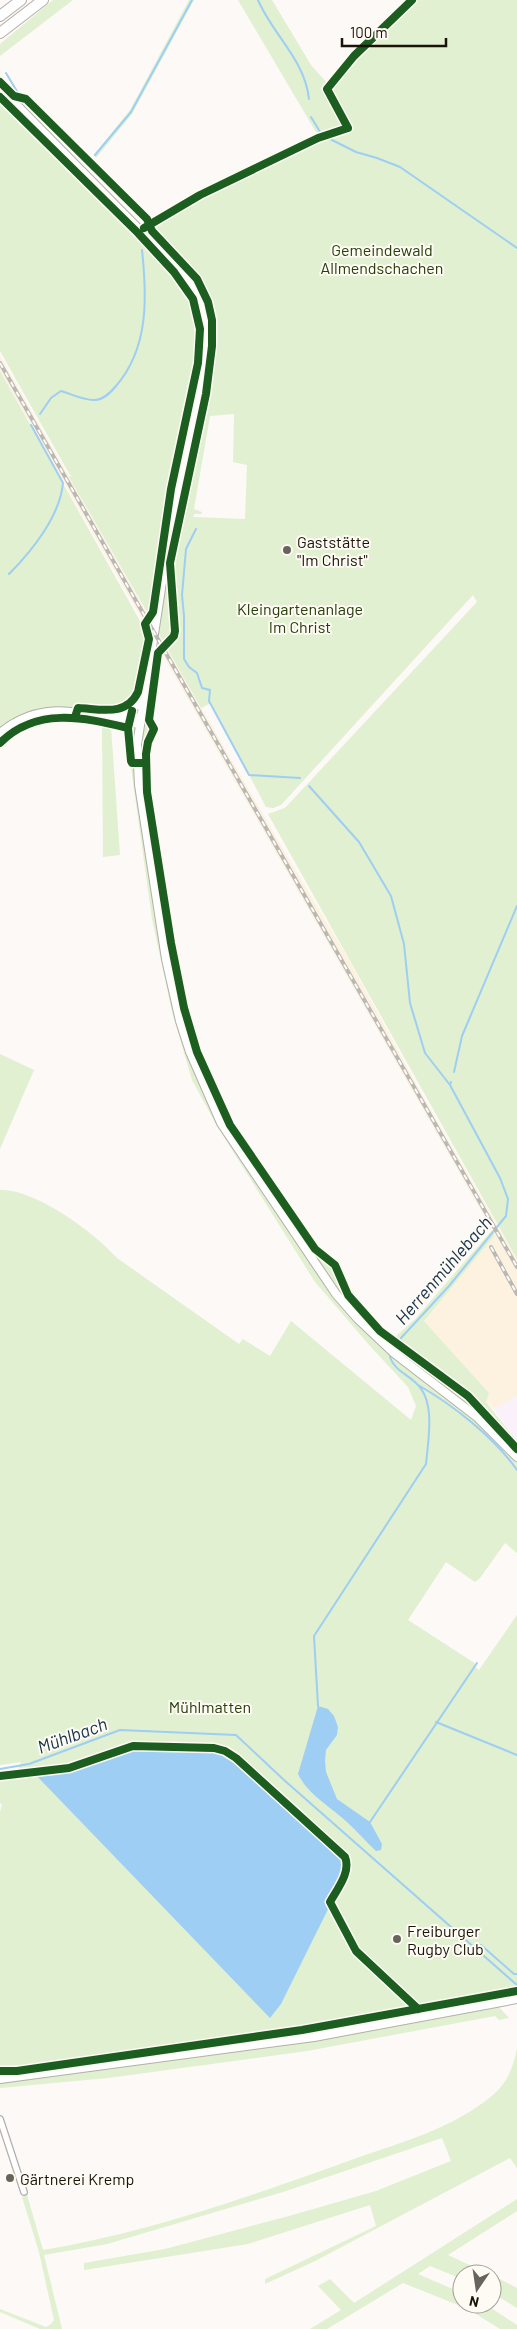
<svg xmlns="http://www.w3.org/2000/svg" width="517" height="2329" font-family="Barlow,sans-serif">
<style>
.commercial{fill:#faf1fb}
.built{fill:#fdf2df}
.green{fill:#e0f0d0;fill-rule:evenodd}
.water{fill:#9ecef3}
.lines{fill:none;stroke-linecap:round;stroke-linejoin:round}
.stream{stroke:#9ecef3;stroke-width:2}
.street-casing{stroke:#b4afa8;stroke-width:8}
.secondary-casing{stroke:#b4afa8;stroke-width:10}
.highway-casing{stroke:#b4afa8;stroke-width:12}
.street{stroke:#fffefe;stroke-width:5.5}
.secondary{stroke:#fffefe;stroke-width:8}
.highway{stroke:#fffefe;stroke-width:10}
.rail-casing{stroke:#b9b8b5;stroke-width:4}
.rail{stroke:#fefaf4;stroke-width:2;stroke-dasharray:5.5;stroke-linecap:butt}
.cycleway-casing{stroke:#fefaf4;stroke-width:11}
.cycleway{stroke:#1b5e20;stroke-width:8}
.poi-dot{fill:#69645b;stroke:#fefaf4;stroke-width:2}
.labels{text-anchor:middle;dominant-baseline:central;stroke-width:4;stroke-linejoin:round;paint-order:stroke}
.park-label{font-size:16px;fill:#263e09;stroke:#fefaf4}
.poi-label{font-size:16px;fill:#1a1308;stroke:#fefaf4;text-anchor:start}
.water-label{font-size:18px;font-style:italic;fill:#15334a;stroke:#fefaf4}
</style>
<rect width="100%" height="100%" fill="#fcf9f6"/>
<path class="commercial" d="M517 1396V1441L494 1409Z"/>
<path class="built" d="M0 356 201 708 204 707 202 709 287 856 348 958 421 1093 517 1259V1396L494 1409 486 1402 489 1393 424 1321 495 1235 0 371Z"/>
<path class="green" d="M53 0H73L0 56V44Z
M189 0H194L132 114 96 158 94 155 130 110Z
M238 0H272L311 65 328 84 355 52 409 0H517V1259L268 814 285 808 477 602 473 595 281 805 273 808 266 807 211 703 201 708 159 634 168 564H171L177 543 208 397 190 395 170 489 152 611 147 612 69 477 72 475H70L0 351V98L133 230 136 235H139L204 197 320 139ZM234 414 233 462 247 465 245 519 193 517 194 514H202V512L194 509 210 416Z
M0 371 145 630 148 639 146 651 162 654 152 718 159 729 157 735 151 742 149 757 150 792 173 942 186 1006 199 1050 233 1123 320 1251C344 1261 338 1275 351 1293 363 1309 378 1326 394 1338L415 1319 492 1230 495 1235 424 1321 489 1393 486 1402 517 1441V1553L505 1543 480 1578 475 1582 446 1562 408 1620 476 1664 475 1667 479 1670 517 1615V2002L498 2006 509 2018 499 2020 495 2016 307 2051 108 2078 0 2088V1812L2 1805 0 1803V1775L17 1773 21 1762 0 1765V1190C35 1189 94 1232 117 1258L239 1344 243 1339 270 1356 291 1321 411 1420 416 1406 408 1387 370 1346 315 1282 217 1126 192 1080 172 1012 152 919 126 731 111 727 120 855 103 857 102 724C67 718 25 715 0 746Z
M0 1054 34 1070 0 1149Z
M517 2048V2168L510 2158 315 2261 265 2284V2279L376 2226 370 2205 248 2244 84 2270V2263L165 2249 289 2216 376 2191 451 2161 442 2138 283 2192 107 2244 44 2255 62 2329H40L0 2312V2309L46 2327 51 2324 54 2320 39 2252 22 2197 27 2195 43 2250C148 2233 254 2195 354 2159 402 2142 455 2128 494 2094 507 2083 514 2066 517 2048Z
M517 2199V2211L448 2255 489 2274H462V2279L430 2266 418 2274 462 2293V2304H485L517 2325V2329H500L468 2309 403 2283 327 2329H310L341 2310 318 2286 330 2279 354 2303Z
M492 2275 517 2288V2308L492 2293Z"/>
<path class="water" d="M318 1706 328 1709 334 1716 338 1727 337 1735 326 1750 325 1761 326 1772 337 1799 370 1822 382 1844 381 1850 376 1851C366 1842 358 1832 348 1823 331 1807 308 1795 298 1774Z
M133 1746 214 1748 225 1751 236 1758 345 1857 348 1864 347 1871 281 2004 270 2018 33 1772 69 1768Z"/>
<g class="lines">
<path class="stream" d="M258 0C273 35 305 60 309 99
M6 73 18 93
M24 102 142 219
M311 117 322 135 356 152 377 158 400 167 517 248
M95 155 131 112 192 0
M40 414 51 398 61 391C71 394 85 401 95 400 104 400 111 392 116 386 149 348 147 297 142 250
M196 529 186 549 182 595 184 616V659L189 667 197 673 202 688 210 690 209 701 249 775 300 778
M9 574C32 551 60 516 63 483L31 425
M309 786 359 842 391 896 404 944 410 1003 425 1053 450 1085
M454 1072 462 1036 517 906
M394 1350 401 1338 449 1286 506 1216 508 1199 500 1178 450 1085 451 1082
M418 1385C453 1405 494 1437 517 1470
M318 1706 314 1636 426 1464C428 1441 436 1402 417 1384 407 1374 394 1370 390 1357L391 1354
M436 1722 517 1755
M0 1769 29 1764 120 1730 236 1735 284 1780 517 1985
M370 1822 477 1663
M481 1945 514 1974H517"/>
<defs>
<path id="street" d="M0 2119 24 2192"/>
<path id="secondary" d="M0 88 190 281 200 298 205 317 206 352 199 398 172 517 137 745 139 785 166 959 180 1021 190 1052 221 1123 336 1294 357 1318 394 1353 477 1417 517 1457
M122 713 143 702
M107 715 120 714 140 718
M0 733C47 695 87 717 139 724
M0 2079 314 2037 517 1999"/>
<path id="highway" d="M0 16 21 0
M0 33 43 0"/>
</defs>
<use href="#street" class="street-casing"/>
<use href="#secondary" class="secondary-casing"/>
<use href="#highway" class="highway-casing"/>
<use href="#street" class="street"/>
<use href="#secondary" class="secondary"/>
<use href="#highway" class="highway"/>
<defs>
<path id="rail" d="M0 363 517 1267
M491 1247 517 1294"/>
</defs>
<use href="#rail" class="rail-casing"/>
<use href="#rail" class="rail"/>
<defs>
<path id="cycleway" d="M0 82 14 96 26 99 147 219 152 231 197 279 208 302 212 320V346L206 394 170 563 175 631 174 636 158 653 149 720 154 729 148 742 146 754 147 792 171 943 184 1008 197 1052 230 1125 315 1249 335 1265 348 1295 380 1331 468 1396 517 1449
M0 97 138 233 174 272 193 299 200 329 198 363 171 489 153 612 145 624 149 639 138 692C126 717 101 709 78 708L75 717
M144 228 200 195 318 138 348 128 327 89 354 56 412 0
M132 711 128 728 131 761 132 763H146
M0 743C36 707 83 717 128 728
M0 1776 69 1768 133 1746 214 1748 225 1751 236 1758 345 1857C351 1872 338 1888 330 1902L356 1951 418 2009
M0 2071H17L302 2030 517 1991"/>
</defs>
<use href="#cycleway" class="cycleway-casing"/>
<use href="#cycleway" class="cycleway"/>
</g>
<g class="poi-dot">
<circle cx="287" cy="550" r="5"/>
<circle cx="397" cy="1939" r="5"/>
<circle cx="10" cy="2178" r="5"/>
</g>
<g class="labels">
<g class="park-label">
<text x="382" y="249">Gemeindewald<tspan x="382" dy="18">Allmendschachen</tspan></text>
<text x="300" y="608">Kleingartenanlage<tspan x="300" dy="18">Im Christ</tspan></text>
<text x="210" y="1706">Mühlmatten</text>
</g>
<g class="poi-label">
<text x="297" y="541">Gaststätte<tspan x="297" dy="18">"Im Christ"</tspan></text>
<text x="407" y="1930">Freiburger<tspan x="407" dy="18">Rugby Club</tspan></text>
<text x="20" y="2178">Gärtnerei Kremp</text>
</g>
<g class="water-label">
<text transform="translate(443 1270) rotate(-49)">Herrenmühlebach</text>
<text transform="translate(72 1735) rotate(-20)">Mühlbach</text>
</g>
</g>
<g transform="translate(477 2289) rotate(193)"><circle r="24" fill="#fefaf4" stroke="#a39e96"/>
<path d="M0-4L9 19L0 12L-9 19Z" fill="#69645b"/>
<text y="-8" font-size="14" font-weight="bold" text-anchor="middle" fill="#1a1308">N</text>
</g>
<path d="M342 38v8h104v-8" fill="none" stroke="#1a1308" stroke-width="2.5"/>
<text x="350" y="38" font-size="15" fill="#1a1308" stroke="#fefaf4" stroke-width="4" paint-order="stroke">100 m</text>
</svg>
